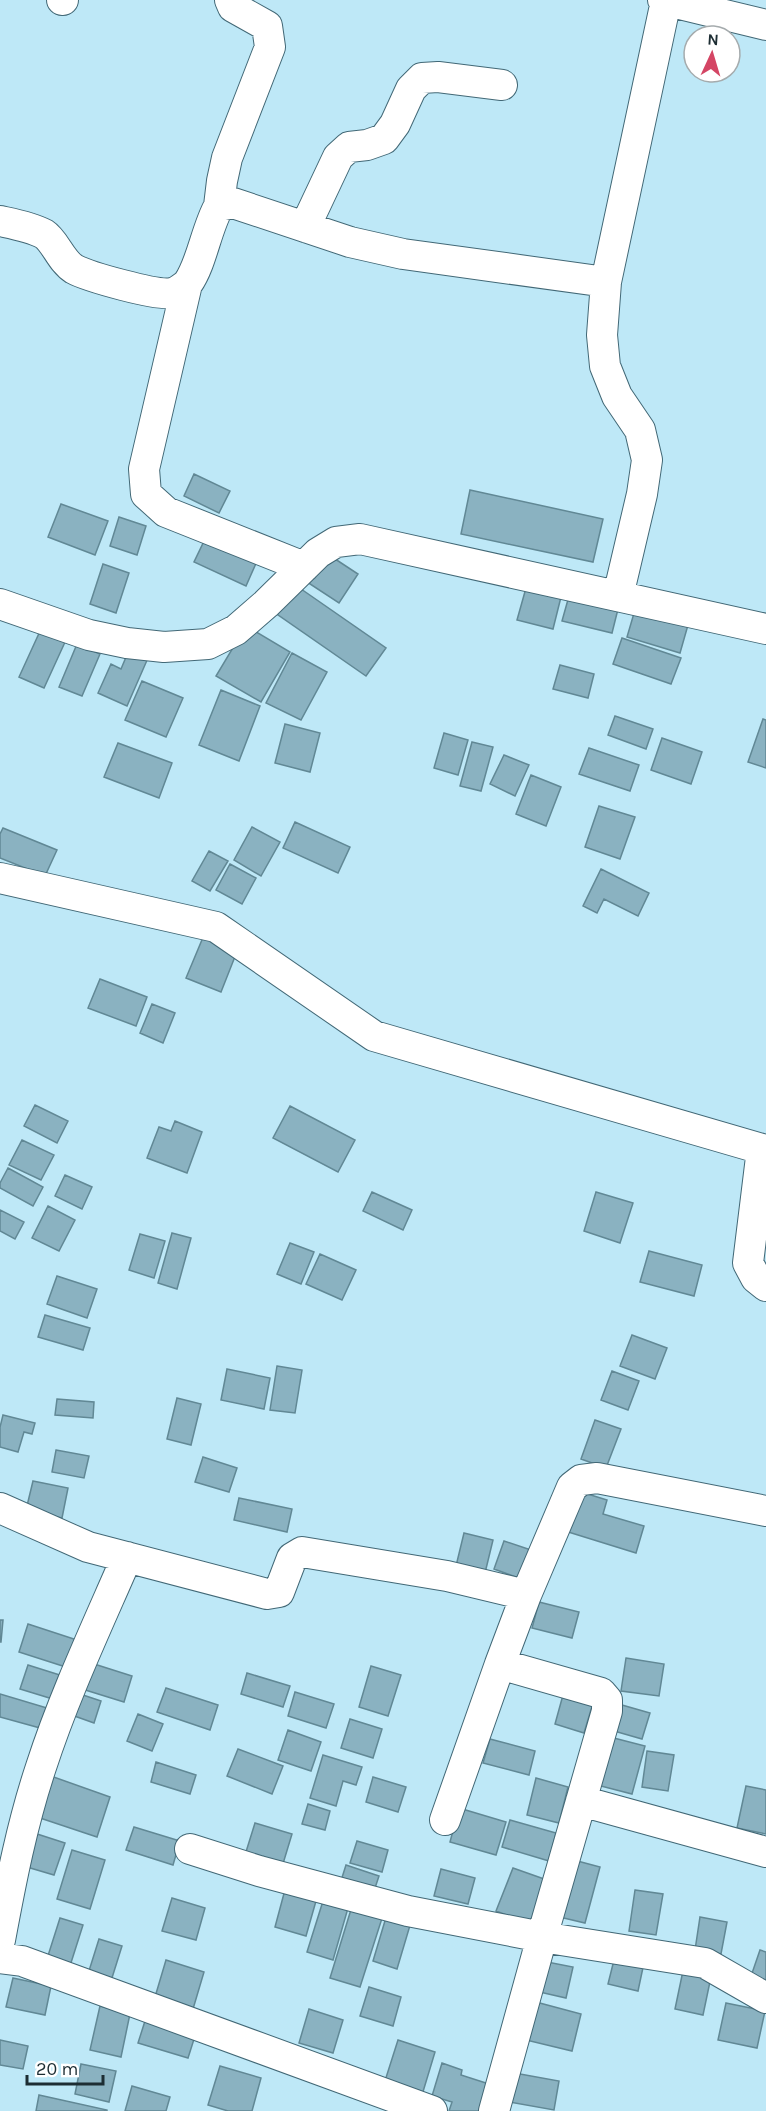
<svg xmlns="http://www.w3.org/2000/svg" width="766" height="2111" font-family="Karla,sans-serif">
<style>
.building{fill:#8ab2c1;stroke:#618895;stroke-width:1.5}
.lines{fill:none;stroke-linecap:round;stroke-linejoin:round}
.street-casing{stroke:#426876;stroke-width:32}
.street{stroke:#fff;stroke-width:30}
</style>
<rect width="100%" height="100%" fill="#bee8f7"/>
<path class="building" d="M194 474 230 491 219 513 184 496Z
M470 490 603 519 593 562 461 534Z
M61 504 108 521 95 555 48 537Z
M119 517 146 526 137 555 110 546Z
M206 537 257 561 246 586 194 562Z
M326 553 358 574 339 603 307 582Z
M103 564 129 573 116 613 90 604Z
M291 582 386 648 366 676 271 610Z
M526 588 561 597 553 629 517 620Z
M569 596 618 609 612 633 562 621Z
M637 603 690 618 680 653 627 637Z
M246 626 290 652 261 702 216 676Z
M41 629 66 640 44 688 19 677Z
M622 638 681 658 671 684 613 664Z
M77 644 100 654 82 696 59 687Z
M129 650 148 658 127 706 98 693 111 664 121 669Z
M292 653 327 672 301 720 266 703Z
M560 665 594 674 588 698 553 689Z
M142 681 183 698 166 737 125 720Z
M221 690 260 706 239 761 199 745Z
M615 716 653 729 646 749 608 735Z
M763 719 766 720V768L748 762Z
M285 724 320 733 310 772 275 763Z
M444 733 468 740 458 775 434 768Z
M662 738 702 752 691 784 651 770Z
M472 742 493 747 481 791 460 786Z
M118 743 172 763 159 798 104 777Z
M589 748 639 765 630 791 579 774Z
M504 755 529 765 515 796 490 784Z
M531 775 561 787 546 826 516 814Z
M599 806 635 817 620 859 585 847Z
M295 822 350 847 338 873 283 848Z
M252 827 280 842 261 876 234 860Z
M3 828 57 850 45 876 0 858V834Z
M209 851 228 861 210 891 192 881Z
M230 864 256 878 242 904 216 890Z
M601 869 649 893 638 916 604 899 597 913 583 906Z
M204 935 238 949 221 992 186 978Z
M100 979 147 997 136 1026 88 1008Z
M152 1004 175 1013 163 1043 140 1033Z
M35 1105 68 1121 57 1143 24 1126Z
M290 1106 355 1140 338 1172 273 1138Z
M175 1121 202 1132 187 1173 147 1158 159 1127 171 1131Z
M22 1140 54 1155 41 1180 9 1165Z
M8 1168 43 1187 33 1206 0 1188V1183Z
M65 1175 92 1187 82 1209 55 1196Z
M372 1192 412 1210 403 1230 363 1211Z
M596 1192 633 1203 620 1243 584 1231Z
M48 1206 75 1220 59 1251 32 1238Z
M0 1210 24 1222 15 1239 0 1231Z
M172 1233 191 1238 177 1289 158 1283Z
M140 1234 165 1241 154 1278 129 1270Z
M290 1243 314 1252 301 1284 277 1274Z
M649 1251 702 1265 694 1296 640 1282Z
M320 1254 356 1270 342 1300 306 1284Z
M57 1276 97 1289 87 1318 47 1304Z
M45 1315 90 1328 83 1350 38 1337Z
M632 1335 667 1348 655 1379 620 1366Z
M277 1366 302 1370 295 1413 270 1410Z
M227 1369 270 1378 264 1409 221 1400Z
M612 1371 639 1381 628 1410 601 1400Z
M177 1398 201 1404 191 1445 167 1439Z
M57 1399 94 1402 93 1418 55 1415Z
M3 1415 35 1423 32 1434 24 1432 18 1452 0 1447V1427Z
M595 1420 621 1429 606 1468 581 1459Z
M56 1450 89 1456 84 1478 52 1472Z
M203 1457 237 1468 229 1492 195 1482Z
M33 1481 68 1488 62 1518 26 1510Z
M578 1491 607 1500 603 1514 644 1526 636 1553 565 1531Z
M239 1498 292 1509 287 1532 234 1520Z
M464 1533 493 1540 485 1573 456 1566Z
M504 1541 534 1551 524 1580 494 1569Z
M539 1602 579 1612 572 1638 532 1628Z
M0 1620H3L1 1642H0Z
M28 1624 80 1641 72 1669 19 1652Z
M626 1658 664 1664 659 1696 621 1691Z
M91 1663 132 1676 124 1702 82 1689Z
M28 1665 63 1676 56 1700 20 1689Z
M371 1666 401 1675 388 1716 359 1707Z
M247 1673 290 1686 283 1707 241 1694Z
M166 1688 218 1705 210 1730 157 1712Z
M74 1692 101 1701 94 1723 66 1713Z
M295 1692 334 1704 326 1728 288 1716Z
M0 1694 57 1711 51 1731 0 1717Z
M563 1695 593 1703 584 1733 555 1724Z
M622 1705 650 1713 642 1739 614 1731Z
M138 1714 163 1724 152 1751 127 1741Z
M350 1719 382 1729 373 1758 341 1748Z
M288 1730 321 1742 311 1771 278 1760Z
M610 1737 645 1746 632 1794 597 1785Z
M490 1739 535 1751 529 1775 483 1763Z
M238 1749 283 1766 272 1794 227 1776Z
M647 1751 674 1755 668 1791 642 1787Z
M323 1755 362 1767 356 1785 343 1781 336 1806 310 1798Z
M156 1762 196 1775 190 1794 151 1782Z
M48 1775 110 1797 97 1837 34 1816Z
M373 1777 406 1787 398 1812 366 1802Z
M536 1778 568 1787 559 1823 527 1815Z
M746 1786 766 1790V1834L737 1828Z
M308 1804 330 1811 325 1830 302 1824Z
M459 1808 506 1822 496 1855 450 1842Z
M510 1820 556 1833 549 1861 502 1847Z
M255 1823 292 1834 282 1867 245 1855Z
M134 1827 180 1841 173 1865 126 1850Z
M31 1832 65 1843 54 1875 20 1865Z
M357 1841 388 1850 382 1872 350 1863Z
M72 1850 105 1860 90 1909 57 1899Z
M570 1859 600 1867 585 1923 555 1916Z
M346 1865 379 1876 372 1897 339 1887Z
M513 1868 547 1880 531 1924 496 1911Z
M441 1869 475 1878 468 1904 434 1896Z
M286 1886 318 1894 306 1936 275 1927Z
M635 1890 663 1894 656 1935 629 1931Z
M172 1898 205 1908 196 1940 162 1931Z
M323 1901 348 1908 333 1960 307 1952Z
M353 1903 384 1912 360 1987 330 1978Z
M387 1914 411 1922 397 1969 373 1961Z
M700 1917 727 1922 721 1954 695 1950Z
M60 1918 83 1925 69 1969 46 1962Z
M99 1939 122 1946 111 1981 88 1974Z
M760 1950 766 1952V1988L749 1982Z
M616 1952 645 1958 638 1991 608 1984Z
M166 1960 204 1972 193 2009 155 1997Z
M542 1961 573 1967 566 1998 535 1991Z
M684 1966 712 1972 703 2015 675 2009Z
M13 1978 51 1986 45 2015 6 2007Z
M369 1987 401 1997 393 2026 360 2016Z
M536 2002 581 2014 572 2051 526 2040Z
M726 2003 765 2011 757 2048 718 2040Z
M100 2006 114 2010 131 2009 121 2057 90 2050Z
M309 2009 343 2020 333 2053 299 2043Z
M145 2021 195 2036 188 2058 138 2043Z
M0 2040 28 2046 23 2069 0 2065Z
M398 2040 435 2052 422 2095 384 2084Z
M442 2063 462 2070 461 2075 489 2084 480 2111H449L452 2102 432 2096Z
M81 2064 116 2071 109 2102 75 2094Z
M220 2066 261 2078 252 2111H228L208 2105Z
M509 2072 559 2081 554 2110 504 2101Z
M132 2086 170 2097 166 2111H125Z
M39 2095 107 2110V2111H36Z"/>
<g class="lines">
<defs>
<path id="street" d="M62 0H63
M663 0 766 25
M219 206 222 181 227 158 270 47 267 26 233 7 230 0
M0 221C14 224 31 227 44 234 55 241 61 261 74 269 89 277 157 296 172 293 177 292 185 286 188 283 202 263 206 229 219 206L233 203 350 242 403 254 606 282
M305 227 338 157 349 147 367 145 384 139 395 124 411 89 422 78 438 77 502 85
M187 284 144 469 146 494 166 512 304 567
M618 596 642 494 647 460 640 430 617 396 605 366 602 335 606 282 666 1
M0 604 89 635 127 643 164 647 208 644 236 630 266 604 318 553 336 542 360 539 766 629
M0 878 216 927 374 1036 762 1149 748 1263 756 1278 766 1286
M0 1508 88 1547 267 1594 279 1592 292 1558 302 1552 447 1576 526 1595
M581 1801 766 1852
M445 1820 500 1664
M190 1849 259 1871 408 1911 542 1937 607 1711V1700L601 1693 500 1664 526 1595 572 1487 581 1480 597 1478 766 1511
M0 1940C11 1881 22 1824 41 1767 64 1696 97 1626 127 1557
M0 1958 22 1961 432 2111
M494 2111 542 1937 705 1963 766 1998"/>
</defs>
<use href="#street" class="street-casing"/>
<use href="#street" class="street"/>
</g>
<g transform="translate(712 54) rotate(4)"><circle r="28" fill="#ffffff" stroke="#a5abad" stroke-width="1.5"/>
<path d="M0-4.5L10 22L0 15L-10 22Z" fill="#d44564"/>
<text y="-9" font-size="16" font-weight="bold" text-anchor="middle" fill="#1d2d33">N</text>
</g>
<path d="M27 2075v9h76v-9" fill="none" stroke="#1d2d33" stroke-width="3"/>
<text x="36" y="2075" font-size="18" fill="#1d2d33" stroke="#ffffff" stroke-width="4.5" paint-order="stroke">20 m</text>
</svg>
